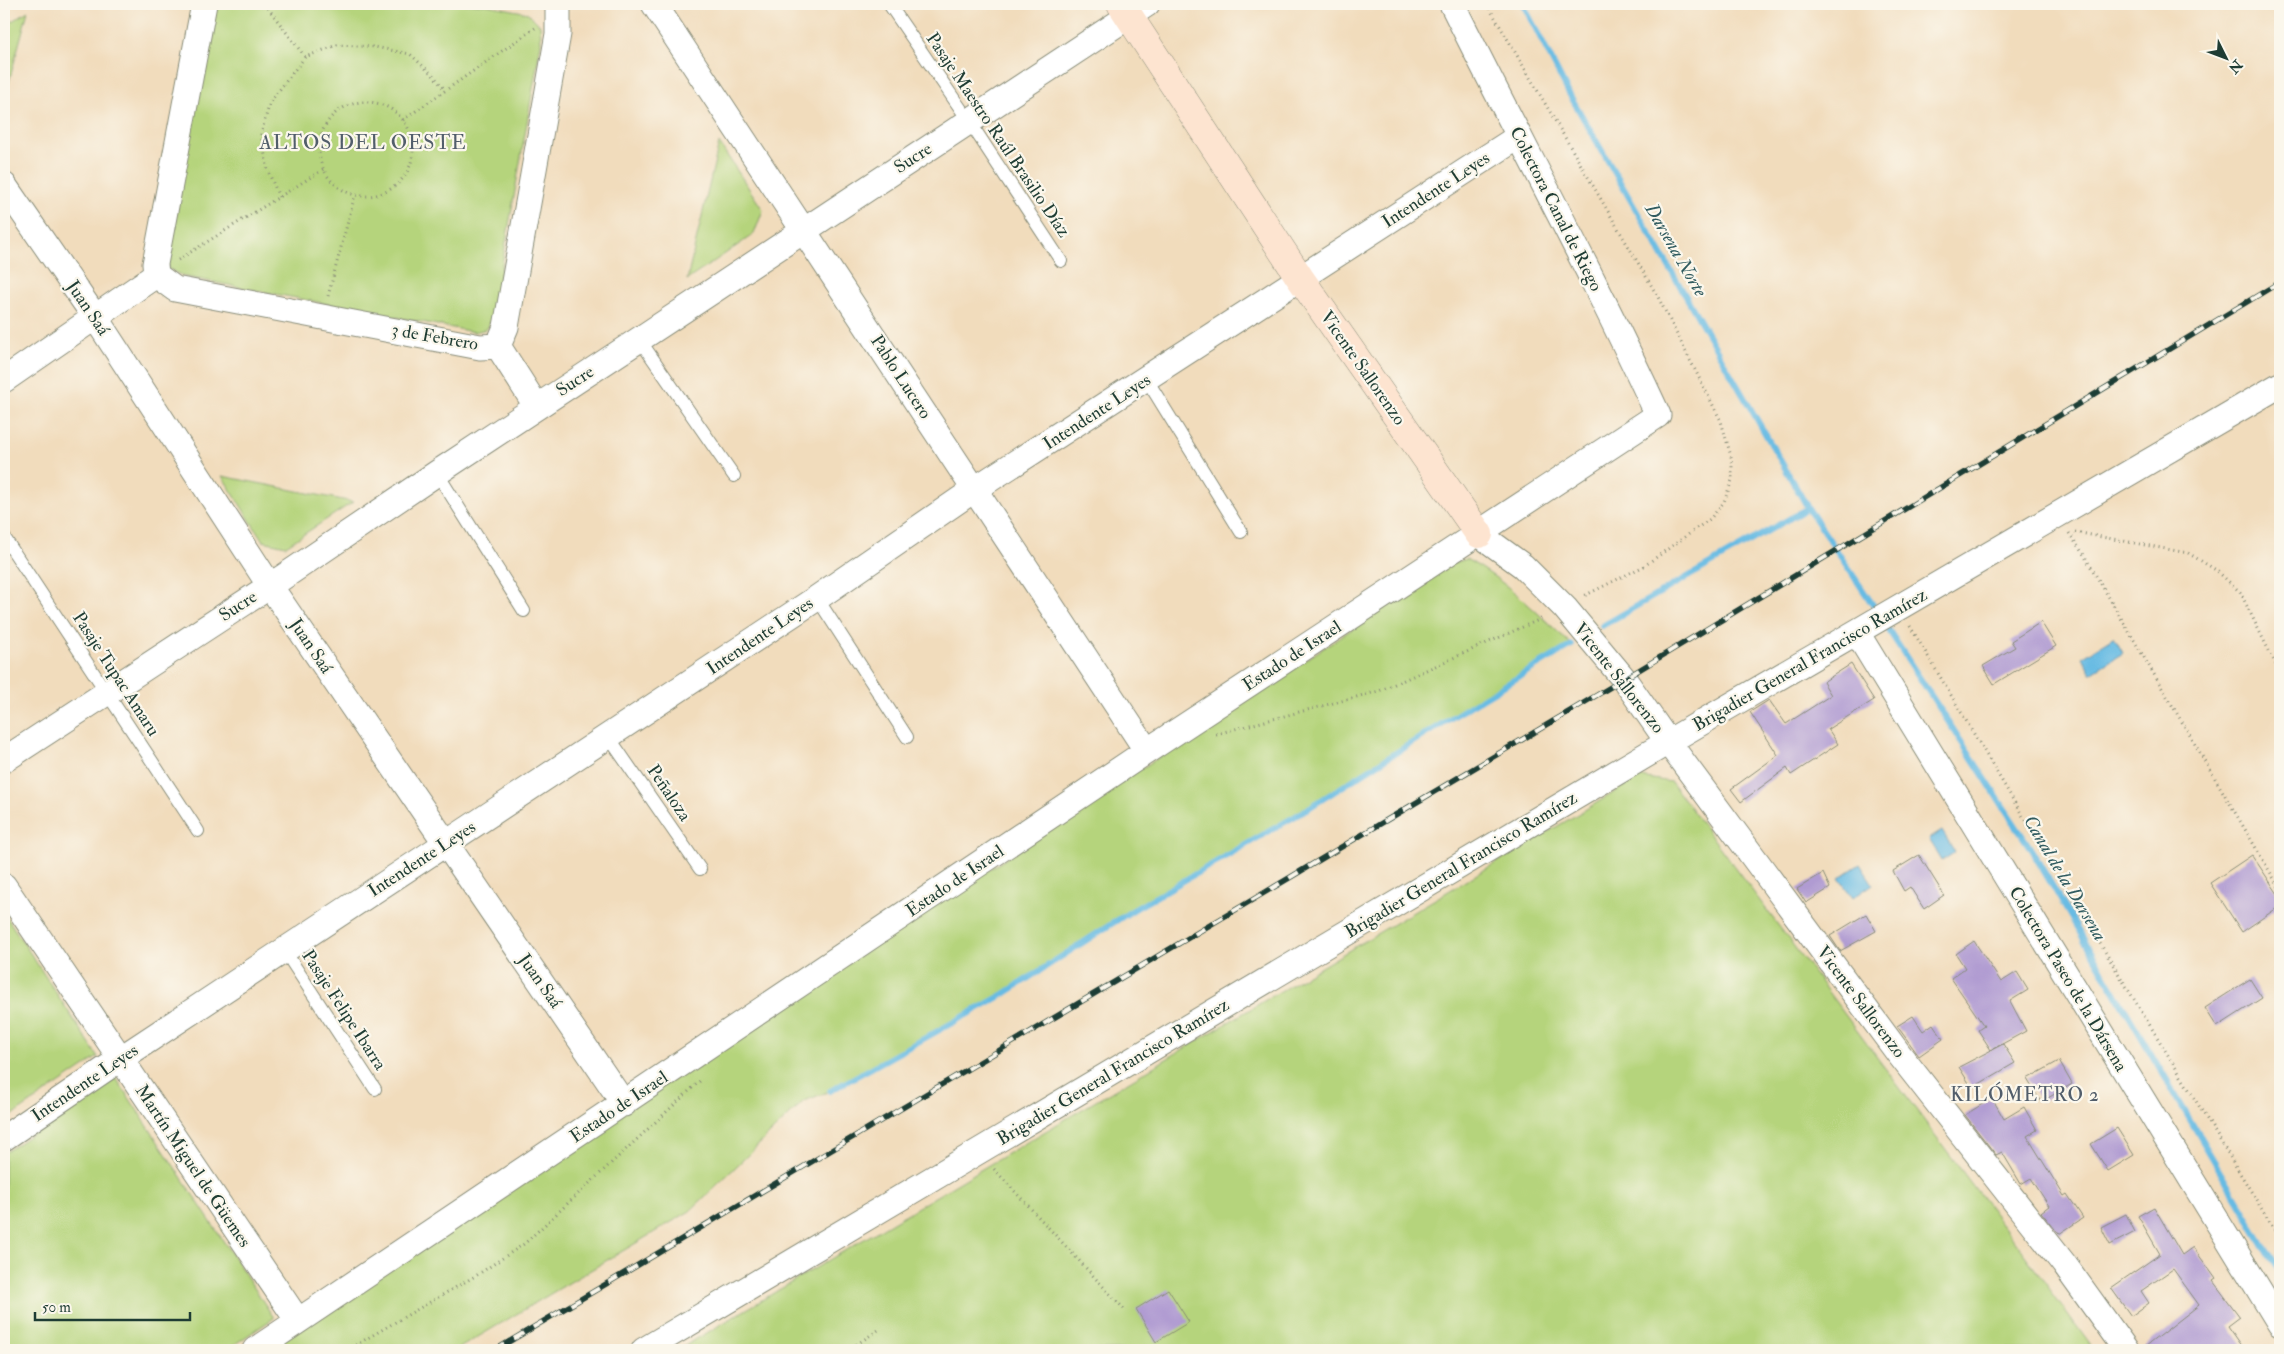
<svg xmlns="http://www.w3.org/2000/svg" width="2284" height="1354" font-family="'IM FELL Double Pica',serif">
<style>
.green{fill:#b5d47b;stroke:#6a8858}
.water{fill:#67bbe3;stroke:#437c8c}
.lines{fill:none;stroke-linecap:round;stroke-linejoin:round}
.stream{stroke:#67bbe3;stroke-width:6}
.building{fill:#b09bd2}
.lane-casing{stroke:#888c78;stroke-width:14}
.street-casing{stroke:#888c78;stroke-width:27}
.secondary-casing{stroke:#888c78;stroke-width:29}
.path{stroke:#888c78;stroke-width:3;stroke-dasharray:1 4;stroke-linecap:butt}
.lane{stroke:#fff;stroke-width:12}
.street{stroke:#fff;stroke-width:25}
.secondary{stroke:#fde4d0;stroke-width:28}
.rail-casing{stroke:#1f3d34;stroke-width:5.5}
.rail{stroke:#fbf7ec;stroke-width:4;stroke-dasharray:11;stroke-linecap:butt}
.labels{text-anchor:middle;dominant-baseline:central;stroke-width:4.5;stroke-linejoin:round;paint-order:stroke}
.street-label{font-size:18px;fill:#1f3d34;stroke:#fbf7ec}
.water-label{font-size:19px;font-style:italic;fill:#315c60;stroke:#fbf7ec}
.neighbourhood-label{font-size:19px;letter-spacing:1px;fill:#525e6b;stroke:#fbf7ec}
.quarter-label{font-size:20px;letter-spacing:1px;fill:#525e6b;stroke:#fbf7ec}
</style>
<rect width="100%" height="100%" fill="#fbf7ec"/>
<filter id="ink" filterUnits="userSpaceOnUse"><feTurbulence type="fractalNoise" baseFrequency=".02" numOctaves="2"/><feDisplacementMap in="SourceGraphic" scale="10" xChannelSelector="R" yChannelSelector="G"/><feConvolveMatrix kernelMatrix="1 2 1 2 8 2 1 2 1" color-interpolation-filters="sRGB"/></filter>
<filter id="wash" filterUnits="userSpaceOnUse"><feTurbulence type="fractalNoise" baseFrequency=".0096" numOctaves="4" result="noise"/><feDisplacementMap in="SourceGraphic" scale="20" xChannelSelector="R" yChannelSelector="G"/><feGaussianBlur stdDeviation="1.12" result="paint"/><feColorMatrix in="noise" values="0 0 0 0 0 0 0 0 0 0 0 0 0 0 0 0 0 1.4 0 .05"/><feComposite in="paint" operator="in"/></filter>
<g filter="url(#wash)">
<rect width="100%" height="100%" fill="#f1dcbc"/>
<path class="green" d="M214 4H483L528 13 540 25 541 43 493 316 487 329 474 332 186 277 166 268Z
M28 11 4 100V26Z
M719 143 763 210 754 234 687 280Z
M222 476 353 502 286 546 263 541Z
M1466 559C1506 580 1539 615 1572 645L1470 706 1299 814 1133 910 1004 994 830 1091 804 1101 690 1211 456 1350H273L294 1331 1450 564Z
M1640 777 1671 782 2024 1254 2094 1350H678Z
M4 913 98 1057 4 1121Z
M116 1078 274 1318 226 1350H4V1153Z"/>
<path class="water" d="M2114 637 2123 653 2091 673 2082 657Z
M1942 831 1955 852 1942 861 1929 839Z
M1860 864 1873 884 1853 898 1839 878Z"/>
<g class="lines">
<path class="stream" d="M1523 4 1567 90 1808 508 1879 614
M1884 623 2029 846 2280 1273
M1602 626 1808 508
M830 1091 1004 994 1133 910 1299 814 1470 706 1572 645"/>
</g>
<g id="blocks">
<path class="building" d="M2041 622 2056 646 1994 684 1983 666 2015 647 2011 641Z
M1851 664 1874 700 1828 729 1838 744 1791 775 1787 768 1741 802 1731 789 1778 755 1750 712 1769 700 1786 724 1831 695 1823 682Z
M1919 855 1944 895 1924 909 1910 887 1904 891 1893 871Z
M2252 855 2280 897V906L2242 932 2210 883Z
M1823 873 1830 888 1806 903 1797 889Z
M1866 914 1876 931 1840 951 1830 936Z
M1974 941 2001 982 2017 972 2028 990 2010 1001 2026 1031 1991 1050 1978 1030 1984 1026 1951 978 1965 968 1956 954Z
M2250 979 2262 998 2217 1027 2205 1008Z
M1913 1016 1923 1031 1933 1024 1943 1039 1919 1056 1897 1026Z
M2003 1044 2015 1063 1972 1088 1959 1067Z
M2059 1061 2072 1084 2041 1102 2027 1079Z
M1992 1098 2004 1119 2024 1107 2037 1130 2027 1136 2064 1196 2067 1194 2083 1218 2059 1234 2041 1212 2049 1206 2031 1178 2021 1184 2002 1152 1996 1155 1965 1115Z
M2117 1128 2134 1155 2108 1171 2091 1144Z
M2154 1207 2182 1255 2193 1247 2216 1279 2213 1281 2240 1317 2228 1326 2245 1350H2141L2199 1305 2173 1269 2141 1291 2149 1303 2131 1316 2111 1288 2160 1254 2138 1216Z
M2126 1214 2135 1232 2110 1245 2101 1227Z
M1168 1289 1189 1322 1156 1342 1136 1309Z"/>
</g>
</g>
<g filter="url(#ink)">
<use href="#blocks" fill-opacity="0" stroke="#888c78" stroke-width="1"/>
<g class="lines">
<defs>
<path id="lane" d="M889 4 969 121 1061 261
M639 339 734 476
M1147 380 1241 532
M437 473 524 611
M4 537 198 831
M817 598 907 737
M608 736 700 869
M284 950 375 1089"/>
<path id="street" d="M204 4 155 264 156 275 175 289 480 347 498 346 506 327 558 34V9
M654 4 1147 751
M4 185 95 317 270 586 624 1104
M498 346 537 407
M4 380 156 275
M1479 534 1523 566 1565 608 1624 679 1668 742 1899 1054 2064 1264 2126 1350
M1857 633 2280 1324
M4 760 270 586 437 473 1147 4
M4 886 298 1321
M4 1138 120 1059 817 598 975 489 1518 137
M255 1350 1147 751 1658 415C1594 276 1520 141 1452 4
M644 1350 1668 742 2280 385"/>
<path id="secondary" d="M1121 4 1300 278 1479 534"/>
</defs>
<use href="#lane" class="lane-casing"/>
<use href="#street" class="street-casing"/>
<use href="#secondary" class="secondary-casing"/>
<path class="path" d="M265 4 305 57
M1487 4 1658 297 1721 421 1732 460V480L1724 502 1710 519 1644 566 1584 596
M319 149a47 47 0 1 1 94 0a47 47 0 1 1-94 0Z
M403 120 535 28
M279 197 268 171 261 134 270 102 305 57 337 45 375 47 410 54 434 76 445 90
M178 260 324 169
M328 296 355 195
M2075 532 2188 553 2216 570 2240 592 2280 673
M2069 533 2084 555 2280 889
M1910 626 2031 830 2280 1239
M1216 734 1379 691 1543 618
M994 1169 1124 1309
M347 1350 477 1275 524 1244 702 1079
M848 1350 880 1329"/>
<use href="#lane" class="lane"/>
<use href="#street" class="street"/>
<use href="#secondary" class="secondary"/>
<defs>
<path id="rail" d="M495 1350 1624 679 2280 282"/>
</defs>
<use href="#rail" class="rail-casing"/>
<use href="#rail" class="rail"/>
</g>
</g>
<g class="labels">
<g class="street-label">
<text transform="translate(998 135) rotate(56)">Pasaje Maestro Raúl Brasilio Díaz</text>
<text transform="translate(913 158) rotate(-33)">Sucre</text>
<text transform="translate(1436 190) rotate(-33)">Intendente Leyes</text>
<text transform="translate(1556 209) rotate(63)">Colectora Canal de Riego</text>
<text transform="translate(88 308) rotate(56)">Juan Saá</text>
<text transform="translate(435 337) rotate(10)">3 de Febrero</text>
<text transform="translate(1363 368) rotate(55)">Vicente Sallorenzo</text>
<text transform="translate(901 377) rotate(57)">Pablo Lucero</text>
<text transform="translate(575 381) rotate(-33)">Sucre</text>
<text transform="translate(1097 412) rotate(-33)">Intendente Leyes</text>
<text transform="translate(238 606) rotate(-33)">Sucre</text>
<text transform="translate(760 636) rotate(-34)">Intendente Leyes</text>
<text transform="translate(311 646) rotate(56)">Juan Saá</text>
<text transform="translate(1292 656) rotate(-33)">Estado de Israel</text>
<text transform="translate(1810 660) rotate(-30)">Brigadier General Francisco Ramírez</text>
<text transform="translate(116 674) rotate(57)">Pasaje Tupac Amaru</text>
<text transform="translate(1619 678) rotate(52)">Vicente Sallorenzo</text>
<text transform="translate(669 793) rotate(56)">Peñaloza</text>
<text transform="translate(422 859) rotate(-33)">Intendente Leyes</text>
<text transform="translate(1461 865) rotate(-31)">Brigadier General Francisco Ramírez</text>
<text transform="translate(955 881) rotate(-34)">Estado de Israel</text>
<text transform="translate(2068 979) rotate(59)">Colectora Paseo de la Dársena</text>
<text transform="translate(540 981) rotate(55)">Juan Saá</text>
<text transform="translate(1861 1002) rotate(53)">Vicente Sallorenzo</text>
<text transform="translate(344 1010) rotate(57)">Pasaje Felipe Ibarra</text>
<text transform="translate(1113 1072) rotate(-31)">Brigadier General Francisco Ramírez</text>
<text transform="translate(85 1083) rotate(-34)">Intendente Leyes</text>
<text transform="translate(619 1107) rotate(-34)">Estado de Israel</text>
<text transform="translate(193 1166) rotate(56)">Martín Miguel de Güemes</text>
</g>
<g class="water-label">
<text transform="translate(1676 250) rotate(60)">Darsena Norte</text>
<text transform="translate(2065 878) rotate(59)">Canal de la Darsena</text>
</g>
<g class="neighbourhood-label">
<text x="2025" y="1095">KILÓMETRO 2</text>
</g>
<g class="quarter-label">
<text x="363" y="142">ALTOS DEL OESTE</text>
</g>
</g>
<rect width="2284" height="1354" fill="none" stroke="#fbf7ec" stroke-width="20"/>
<g transform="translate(2226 58) rotate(132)" stroke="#fbf7ec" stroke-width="4" paint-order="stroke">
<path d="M0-4L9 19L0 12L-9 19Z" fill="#1f3d34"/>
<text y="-8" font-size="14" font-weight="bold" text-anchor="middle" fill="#1f3d34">N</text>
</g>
<path d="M35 1312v8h155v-8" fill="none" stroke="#1f3d34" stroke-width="2.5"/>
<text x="42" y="1312" font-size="15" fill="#1f3d34" stroke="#fbf7ec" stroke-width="4" paint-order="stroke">50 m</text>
</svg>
